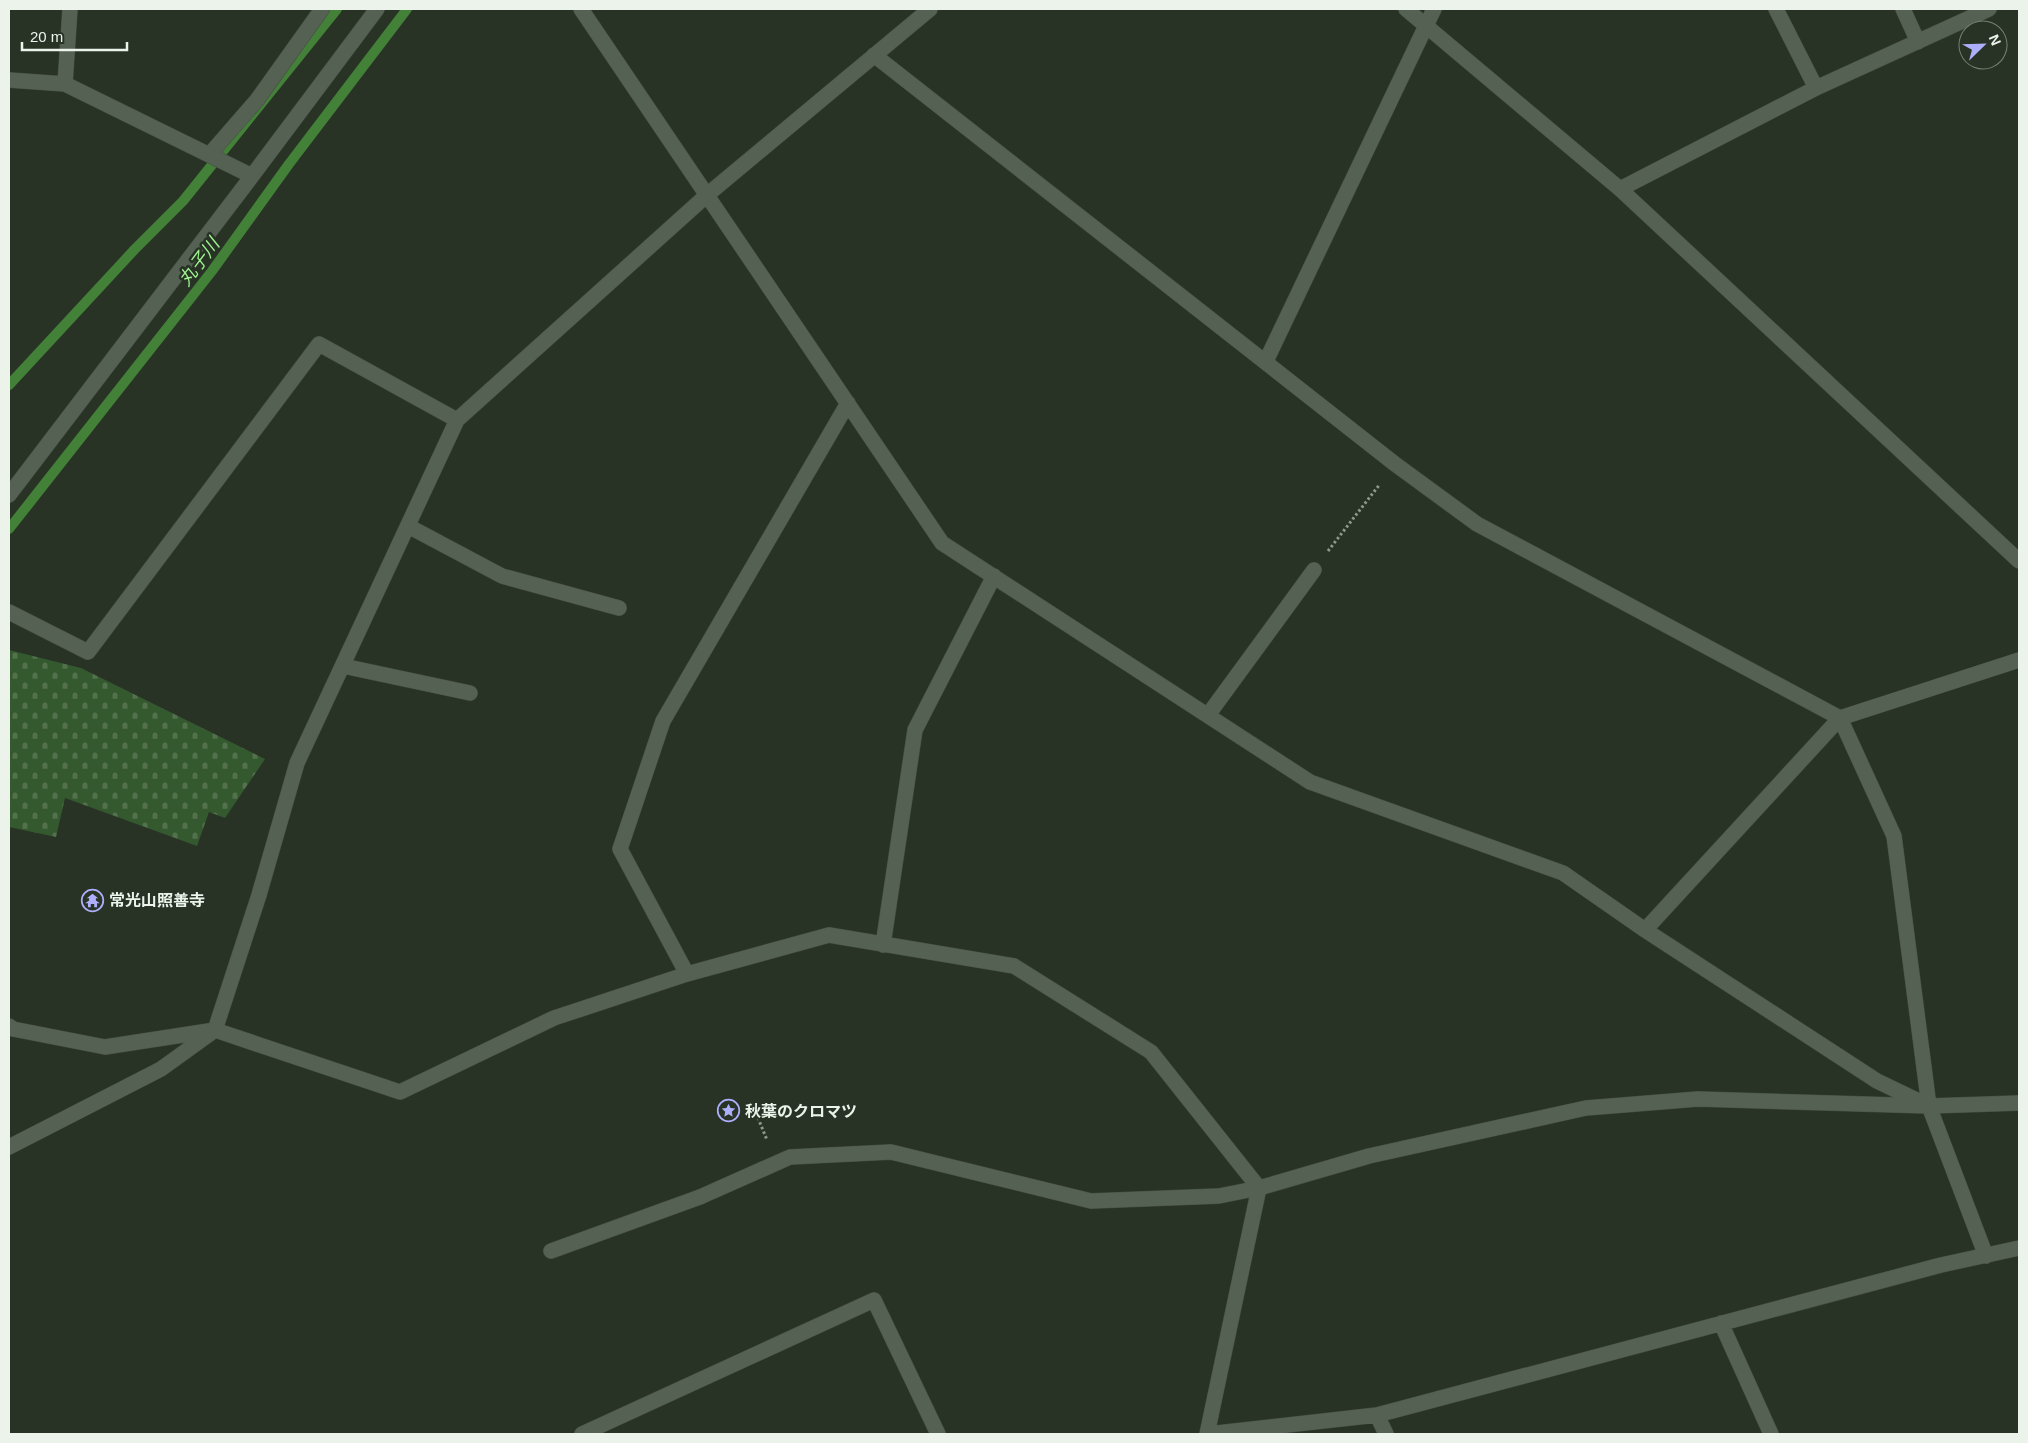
<svg xmlns="http://www.w3.org/2000/svg" width="2028" height="1443" font-family="Arial,'Noto Sans JP',sans-serif">
<style>
.cemetery{fill:url(#cemetery-stones)}
.lines{fill:none;stroke-linecap:round;stroke-linejoin:round}
.stream{stroke:#438138;stroke-width:10}
.lane-casing{stroke:#464e44;stroke-width:16}
.street-casing{stroke:#464e44;stroke-width:16}
.path{stroke:#8e978c;stroke-width:3;stroke-dasharray:2.5 2.5;stroke-linecap:butt}
.lane{stroke:#556153;stroke-width:15}
.street{stroke:#556153;stroke-width:15}
.labels{text-anchor:middle;dominant-baseline:central;stroke-width:5;stroke-linejoin:round;paint-order:stroke}
.poi-label{font-size:16px;font-weight:bold;fill:#ecf3ea;stroke:#283326;text-anchor:start}
.water-label{font-size:18px;font-style:italic;fill:#9ef290;stroke:#283326}
</style>
<defs>
<pattern id="cemetery-stones" width="16" height="16" patternUnits="userSpaceOnUse" patternTransform="scale(1.25)"><rect width="16" height="16" fill="#34592e"/><path d="M2 7V4a2 2 0 0 1 4 0v3zM10 15v-3a2 2 0 0 1 4 0v3z" fill="#52714c"/></pattern>
</defs>
<rect width="100%" height="100%" fill="#283326"/>
<path class="cemetery" d="M9 650 81 668 265 759 225 818 209 812 197 846 65 798 56 837 9 827Z"/>
<g class="lines">
<path class="stream" d="M9 385 135 249 183 201 337 9
M9 529 212 271 289 164 407 9"/>
<defs>
<path id="lane" d="M65 84 70 9
M210 154 257 100 322 9
M408 526 502 576 619 608
M9 612 88 652 319 344 457 420
M1208 715 1314 570
M551 1251 700 1197"/>
<path id="street" d="M581 9 942 543 1310 782 1563 873 1645 930 1877 1081 1929 1106
M1406 9 1620 189 2019 561
M1776 9 1816 88
M1903 9 1918 42
M874 55 1395 464 1477 524 1840 718 1894 836 1929 1106 1986 1256
M9 80 65 84 252 176
M1620 189 1816 88 1989 9
M1266 361 1434 9
M9 495 252 176 377 9
M343 666 470 693
M1645 930 1840 718 2019 660
M883 945 915 730 994 576
M687 974 620 849 663 721 848 403
M9 1026 13 1029 105 1047 215 1030 400 1092 554 1018 687 974 829 935 1014 966 1151 1052 1259 1188 1207 1434
M9 1147 161 1069 215 1030 259 895 297 763 457 420 707 195 930 9
M700 1197 790 1157 891 1152 1091 1201 1219 1196 1259 1188 1369 1156 1586 1108 1698 1099 1929 1106 2019 1103
M1721 1323 1771 1434
M1377 1415 1386 1434
M582 1434 874 1300 938 1434
M1208 1434 1377 1415 1941 1265 2019 1248"/>
</defs>
<use href="#lane" class="lane-casing"/>
<use href="#street" class="street-casing"/>
<path class="path" d="M1328 551 1380 484
M756 1113 767 1140"/>
<use href="#lane" class="lane"/>
<use href="#street" class="street"/>
</g>
<defs>
<symbol id="temple-ring" viewBox="-11 -11 22 22"><circle r="9.5" fill="#283326" stroke="#adaffb" stroke-width="1.5"/><path d="M0-6L5-2H3V0L6.5 2.5H4V6H1.5V3h-3V6H-4V2.5H-6.5L-3 0V-2H-5Z" fill="#adaffb"/></symbol>
<symbol id="sight-ring" viewBox="-11 -11 22 22"><circle r="9.5" fill="#283326" stroke="#adaffb" stroke-width="1.5"/><path d="M0-6L1.8-2.2L6-1.7L2.9 1.2L3.7 5.4L0 3.3L-3.7 5.4L-2.9 1.2L-6-1.7L-1.8-2.2Z" fill="#adaffb"/></symbol>
</defs>
<g fill-rule="evenodd">
<use href="#temple-ring" x="80" y="888" width="25" height="25"/>
<use href="#sight-ring" x="716" y="1098" width="25" height="25"/>
</g>
<g class="labels">
<g class="poi-label">
<text x="109" y="900">常光山照善寺</text>
<text x="745" y="1111">秋葉のクロマツ</text>
</g>
<g class="water-label">
<text transform="translate(199 262) rotate(-53)">丸子川</text>
</g>
</g>
<rect width="2028" height="1443" fill="none" stroke="#ecf3ea" stroke-width="20"/>
<g transform="translate(1983 45) rotate(67)"><circle r="24" fill="#283326" stroke="#768074"/>
<path d="M0-4L9 19L0 12L-9 19Z" fill="#adaffb"/>
<text y="-8" font-size="14" font-weight="bold" text-anchor="middle" fill="#ecf3ea">N</text>
</g>
<path d="M22 42v8h105v-8" fill="none" stroke="#ecf3ea" stroke-width="2.5"/>
<text x="30" y="42" font-size="15" fill="#ecf3ea" stroke="#283326" stroke-width="4" paint-order="stroke">20 m</text>
</svg>
